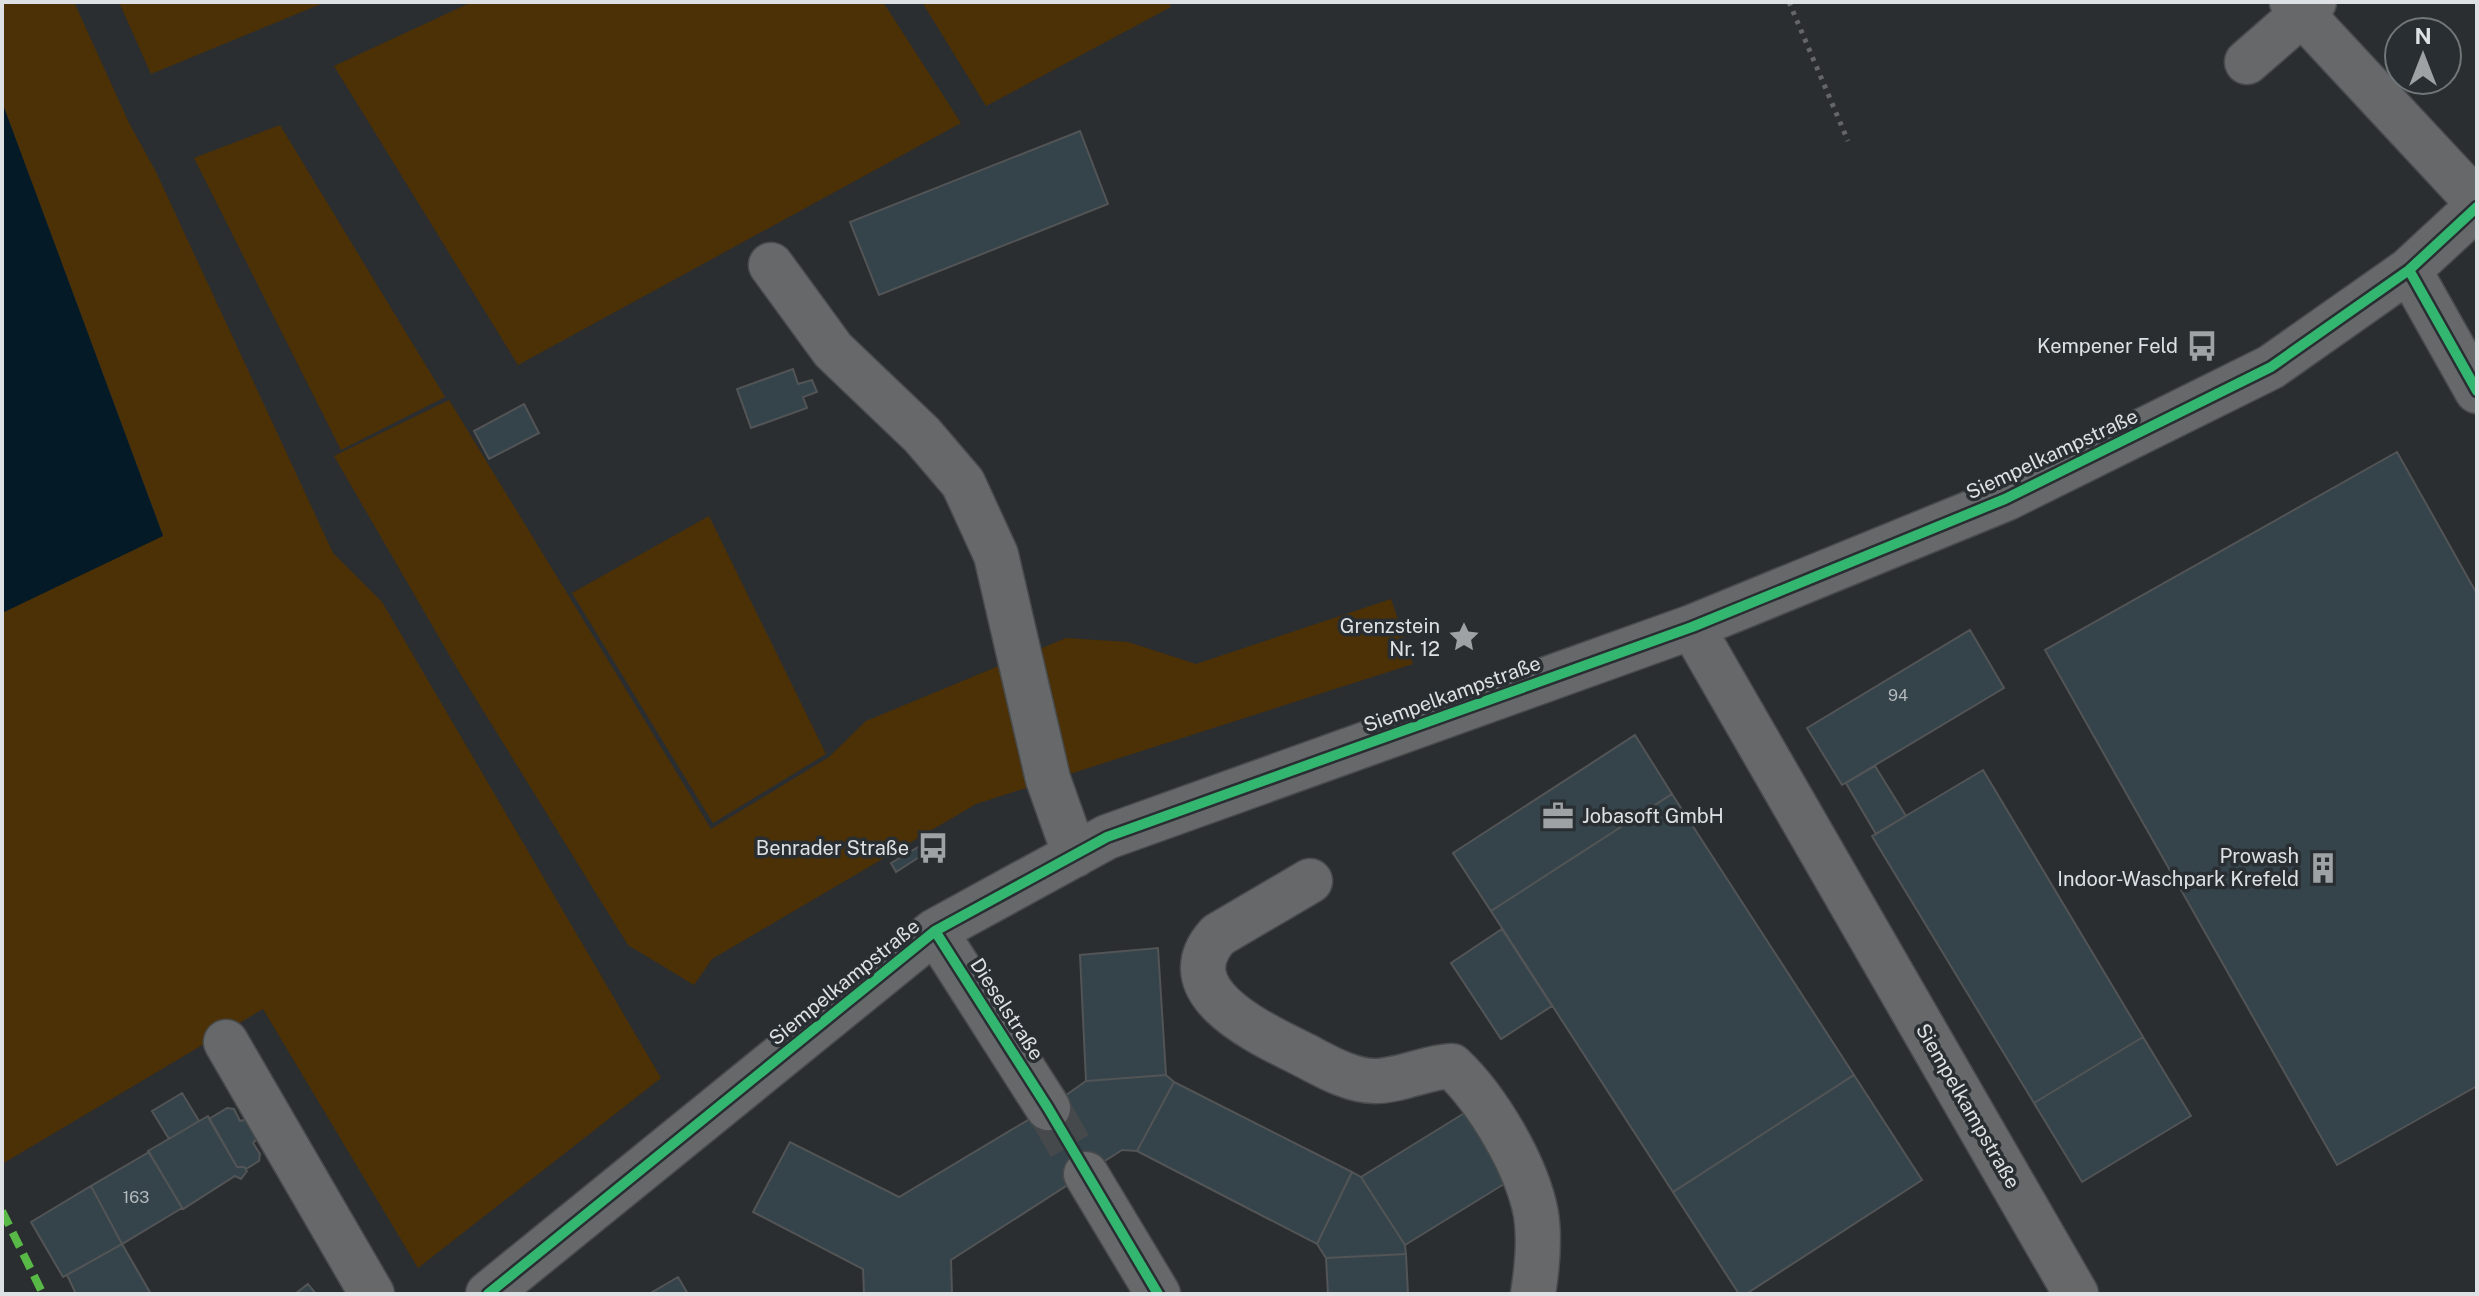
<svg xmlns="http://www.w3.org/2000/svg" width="2479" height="1296" font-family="'Public Sans',sans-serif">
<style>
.green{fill:#4c3006}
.water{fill:#041a26}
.building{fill:#35444b;stroke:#525456;stroke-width:2}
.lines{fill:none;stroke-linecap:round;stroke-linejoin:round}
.minor-tunnel{stroke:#46494b;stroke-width:44;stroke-dasharray:44 22;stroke-linecap:butt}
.minor-casing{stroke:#484b4c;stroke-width:47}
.path{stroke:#646668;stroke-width:5;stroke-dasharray:4 6;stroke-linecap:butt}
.minor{stroke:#66686a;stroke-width:44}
.quiet{stroke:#58b947;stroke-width:8;stroke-dasharray:16 8;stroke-linecap:butt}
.cycleway-casing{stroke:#292e32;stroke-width:15}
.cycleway{stroke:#33b770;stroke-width:10}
.labels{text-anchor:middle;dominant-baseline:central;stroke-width:7;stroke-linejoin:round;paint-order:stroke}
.number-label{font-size:16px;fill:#b4babd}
.poi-label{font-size:20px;fill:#dee1e3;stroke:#292e32;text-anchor:end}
.street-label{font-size:20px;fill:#dee1e3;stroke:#292e32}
</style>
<rect width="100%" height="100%" fill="#2b2e30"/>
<path class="green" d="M2 2H74L129 123 156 172 333 553 382 602 661 1078 418 1268 263 1009 2 1164V613L163 535 2 102Z
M119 2H326L151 74Z
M472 2H883L961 123 518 365 334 66Z
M922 2H1168L1171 7 986 106Z
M280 125 445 397 341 450 194 158Z
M449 400 711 829 829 757 866 721 1066 638 1128 642 1196 664 1391 599 1413 664 976 804 712 959 694 985 628 945 458 670 334 456Z
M709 516 826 754 713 823 572 593Z"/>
<path class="water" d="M2 102 163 536 2 613Z"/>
<path class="building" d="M1080 131 1108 204 879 295 850 222Z
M793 369 798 384 812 380 817 392 803 397 807 408 751 428 737 389Z
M524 404 539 433 489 459 474 431Z
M2397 452 2477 594V1086L2337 1165 2045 650Z
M1970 630 2004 688 1842 785 1807 728Z
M1635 735 1672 794 1491 911 1453 853Z
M1875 766 1906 816 1876 834 1846 783Z
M1983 770 2143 1037 2034 1103 1872 836Z
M1672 794 1854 1075 1673 1192 1491 911Z
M920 846 924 854 896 872 891 863Z
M1502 929 1552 1006 1501 1039 1451 963Z
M1158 948 1166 1075 1086 1081 1080 955Z
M2143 1037 2191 1116 2082 1182 2034 1103Z
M1166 1075 1174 1082 1137 1151 1122 1150 951 1260 952 1294H864L863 1269 753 1212 790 1142 899 1197 1048 1108 1086 1081Z
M1854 1075 1922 1180 1746 1294H1739L1673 1192Z
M1174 1082 1352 1172 1317 1244 1137 1151Z
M182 1093 199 1121 169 1139 152 1111Z
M227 1108 234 1109 240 1121 248 1119 259 1137 253 1143 260 1154 259 1161 246 1169 244 1167H237L209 1119Z
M1466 1112 1509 1181 1405 1245 1361 1177Z
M208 1116 237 1167H244L247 1171 241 1179 235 1176 183 1209 148 1151Z
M149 1152 182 1208 122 1244 91 1186Z
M1352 1172 1361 1177 1405 1245 1406 1254 1326 1258 1317 1244Z
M91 1186 122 1244 63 1277 31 1222Z
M122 1244 151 1294H76L67 1275Z
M1406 1254 1408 1294H1328L1326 1258Z
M678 1277 688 1294H649Z
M308 1284 316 1294H295Z"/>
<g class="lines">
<path class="minor-tunnel" d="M1048 1108 1086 1174"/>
<defs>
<path id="minor" d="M2314 2 2302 14 2477 202
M2247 62 2302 14 2292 2
M771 265 833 350 922 435 963 483 996 555 1048 779 1075 855
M2409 270 2477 391
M1692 627 2076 1294
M1310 881 1218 935C1167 991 1260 1033 1300 1053 1322 1064 1349 1081 1374 1081 1401 1081 1426 1067 1452 1066 1488 1100 1527 1166 1536 1214 1540 1239 1537 1269 1533 1294
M935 931 1048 1108
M226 1042 372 1294
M1086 1174 1158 1294
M488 1294 935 931 1107 837 1692 627 2005 499 2271 367 2409 270 2477 207"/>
</defs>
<use href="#minor" class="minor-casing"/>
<path class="path" d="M1789 2 1848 141"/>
<use href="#minor" class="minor"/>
<path class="quiet" d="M2 1211 43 1294"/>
<defs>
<path id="cycleway" d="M2409 270 2477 391
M935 931 1048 1108 1158 1294
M488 1294 935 931 1107 837 1692 627 2005 499 2271 367 2409 270 2477 207"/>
</defs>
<use href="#cycleway" class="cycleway-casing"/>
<use href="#cycleway" class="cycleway"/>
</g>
<defs>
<symbol id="bus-bare" viewBox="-9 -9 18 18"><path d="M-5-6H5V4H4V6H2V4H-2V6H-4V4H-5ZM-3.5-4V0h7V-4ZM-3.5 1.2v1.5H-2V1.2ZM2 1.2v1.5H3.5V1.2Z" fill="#9fa2a4" stroke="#292e32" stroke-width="2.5" paint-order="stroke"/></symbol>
<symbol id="sight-bare" viewBox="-9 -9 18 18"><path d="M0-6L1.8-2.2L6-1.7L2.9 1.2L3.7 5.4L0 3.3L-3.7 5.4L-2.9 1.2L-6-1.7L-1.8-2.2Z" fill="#9fa2a4" stroke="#292e32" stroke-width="2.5" paint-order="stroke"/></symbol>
<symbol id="office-bare" viewBox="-9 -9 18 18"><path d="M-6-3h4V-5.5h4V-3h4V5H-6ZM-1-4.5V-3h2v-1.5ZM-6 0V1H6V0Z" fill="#9fa2a4" stroke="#292e32" stroke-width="2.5" paint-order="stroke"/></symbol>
<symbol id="building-bare" viewBox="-9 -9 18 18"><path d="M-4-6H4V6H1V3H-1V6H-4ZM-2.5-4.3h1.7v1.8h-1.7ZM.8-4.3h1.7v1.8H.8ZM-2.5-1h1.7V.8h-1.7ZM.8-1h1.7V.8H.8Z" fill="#9fa2a4" stroke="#292e32" stroke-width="2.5" paint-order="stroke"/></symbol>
</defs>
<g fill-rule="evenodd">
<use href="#bus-bare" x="2180" y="324" width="44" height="44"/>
<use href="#sight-bare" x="1442" y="615" width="44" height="44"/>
<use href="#office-bare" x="1536" y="794" width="44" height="44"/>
<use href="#bus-bare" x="911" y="826" width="44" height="44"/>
<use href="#building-bare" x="2301" y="846" width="44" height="44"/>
</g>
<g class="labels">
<g class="number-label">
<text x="1898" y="695">94</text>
<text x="136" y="1197">163</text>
</g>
<g class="poi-label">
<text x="2178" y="346">Kempener Feld</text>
<text x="1440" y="626">Grenzstein<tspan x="1440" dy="23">Nr. 12</tspan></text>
<text x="1582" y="816" text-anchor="start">Jobasoft GmbH</text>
<text x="909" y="848">Benrader Straße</text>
<text x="2299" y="856">Prowash<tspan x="2299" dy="23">Indoor-Waschpark Krefeld</tspan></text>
</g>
<g class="street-label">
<text transform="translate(2052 454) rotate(-25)">Siempelkampstraße</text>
<text transform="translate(1452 694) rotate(-20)">Siempelkampstraße</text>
<text transform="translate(844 982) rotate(-39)">Siempelkampstraße</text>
<text transform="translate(1007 1009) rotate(57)">Dieselstraße</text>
<text transform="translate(1968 1106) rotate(60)">Siempelkampstraße</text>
</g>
</g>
<rect width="2479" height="1296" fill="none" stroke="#dee1e3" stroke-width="8"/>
<g transform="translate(2423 56)"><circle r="38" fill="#292e32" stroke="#717679" stroke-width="2"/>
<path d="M0-6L14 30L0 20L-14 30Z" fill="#9fa2a4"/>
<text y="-12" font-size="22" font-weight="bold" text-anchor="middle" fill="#dee1e3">N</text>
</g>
</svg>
